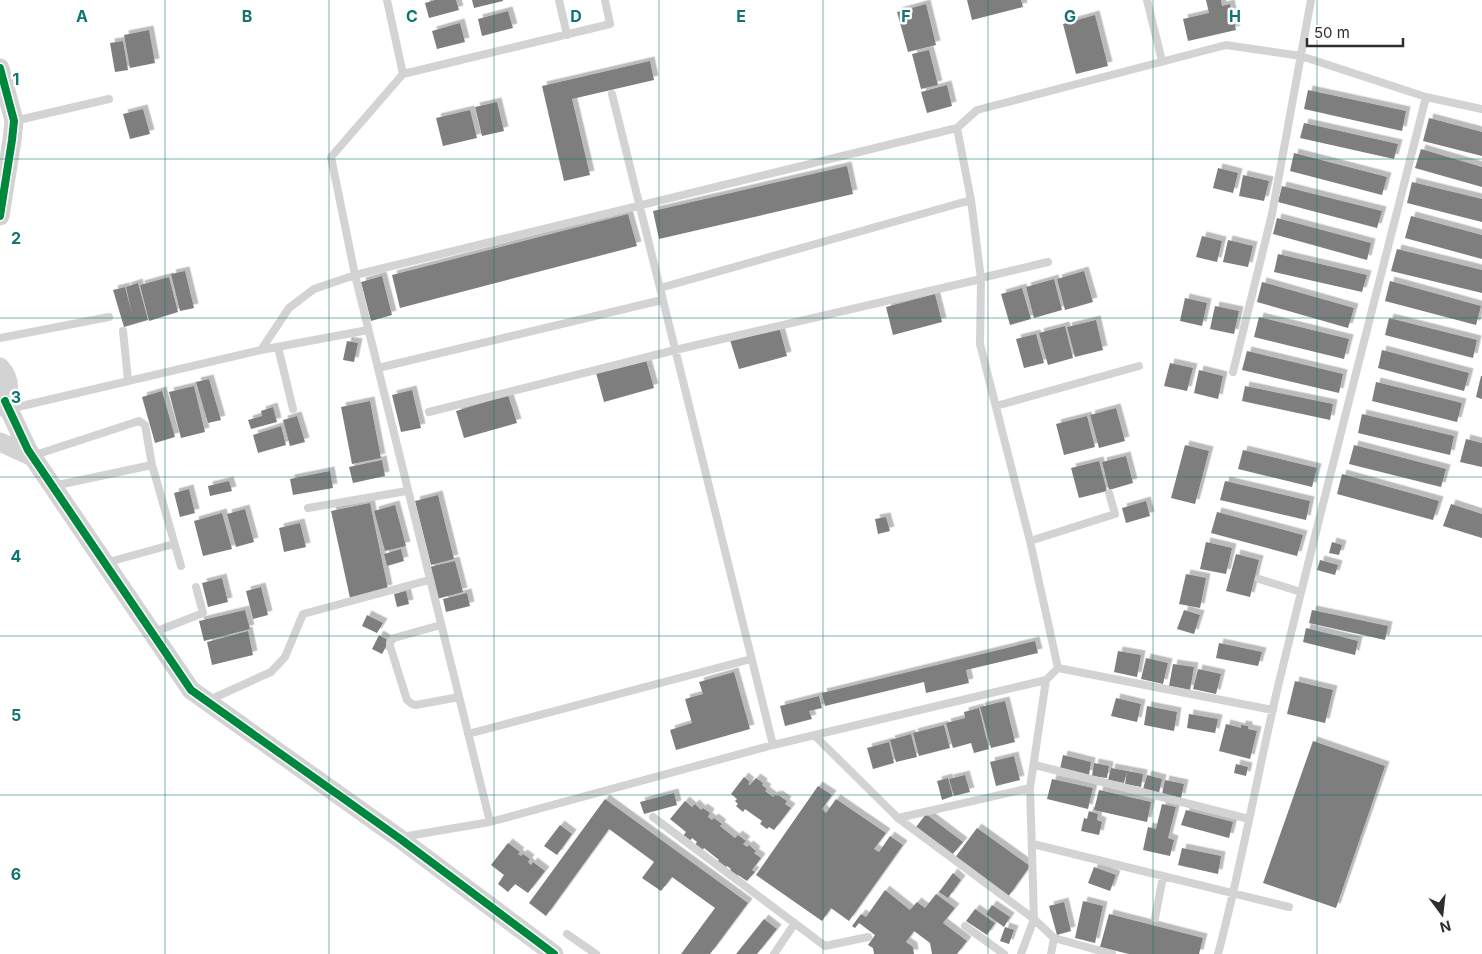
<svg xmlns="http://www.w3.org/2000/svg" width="1482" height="954" font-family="Inter,sans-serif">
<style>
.building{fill:#7e7e7e;filter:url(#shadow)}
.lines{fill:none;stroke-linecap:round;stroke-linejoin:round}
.service{stroke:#d3d3d3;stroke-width:8}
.tertiary{stroke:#d3d3d3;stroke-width:19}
.cycleway-casing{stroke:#fff;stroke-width:11}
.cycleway{stroke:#00873e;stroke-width:8}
.grid{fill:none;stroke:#0f766e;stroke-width:1;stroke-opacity:0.55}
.grid-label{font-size:16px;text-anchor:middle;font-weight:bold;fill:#0f766e;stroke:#fff;stroke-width:5;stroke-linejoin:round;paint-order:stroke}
</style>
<defs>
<filter id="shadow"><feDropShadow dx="4.5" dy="-4.5" stdDeviation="0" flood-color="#0004"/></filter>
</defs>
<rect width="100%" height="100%" fill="#fff"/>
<path class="building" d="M435 0H456L459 10 429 18 425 3Z
M472 0H503V1L474 8Z
M967 0H1021L1023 7 972 20Z
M1206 0H1221L1222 6 1230 4 1236 30 1188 41 1183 19 1209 13Z
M926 4 936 45 908 52 897 12Z
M508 11 513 28 482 36 478 19Z
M1095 15 1108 66 1076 74 1063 24Z
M460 23 465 42 437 49 432 31Z
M149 30 155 63 130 68 124 35Z
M123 41 128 70 115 72 110 43Z
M929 50 938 85 921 89 912 54Z
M650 61 654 80 572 99 590 175 564 181 542 86Z
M947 85 952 106 927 113 921 92Z
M1308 90 1406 111 1402 131 1304 109Z
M497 102 504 131 482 136 475 107Z
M143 109 150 134 130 139 123 114Z
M470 110 477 138 443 146 436 118Z
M1429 118 1482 132V156L1423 141Z
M1304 123 1398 144 1394 159 1300 138Z
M1421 149 1482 167V187L1415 168Z
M1294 153 1387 177 1382 195 1290 171Z
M847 166 853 194 659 239 653 211Z
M1218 168 1238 173 1233 193 1213 188Z
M1243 175 1269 181 1264 201 1239 196Z
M1412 182 1482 199V222L1407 203Z
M1282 186 1382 211 1377 228 1278 202Z
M628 214 637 246 400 308 392 275Z
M1411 216 1482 235V259L1405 238Z
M1277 218 1371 243 1367 260 1273 234Z
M1202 236 1222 241 1217 262 1196 257Z
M1228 240 1253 246 1248 267 1223 262Z
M1397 249 1482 270V293L1391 271Z
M1278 254 1367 275 1362 292 1274 272Z
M185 271 194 308 180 311 171 274Z
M1084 271 1093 302 1065 310 1057 279Z
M382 276 392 315 371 321 361 282Z
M169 277 178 312 149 321 140 285Z
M1054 279 1062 310 1034 318 1026 287Z
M1390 281 1481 306 1476 325 1385 301Z
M1262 282 1354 308 1348 328 1257 302Z
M138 283 148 320 124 327 113 290 125 287 132 314 126 287Z
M1022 288 1031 319 1010 325 1001 294Z
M935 294 942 322 893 335 886 307Z
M1185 298 1207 303 1202 326 1180 321Z
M1215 306 1239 311 1234 334 1210 329Z
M1259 317 1349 339 1344 359 1254 337Z
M1389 318 1477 340 1473 358 1385 335Z
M1096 320 1103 350 1075 357 1067 327Z
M1065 326 1073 358 1048 365 1039 333Z
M779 327 787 356 739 369 730 340Z
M1036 334 1044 363 1024 368 1016 339Z
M347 341 358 343 354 362 343 360Z
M1382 350 1469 373 1464 391 1378 368Z
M1247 351 1343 374 1339 393 1242 370Z
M646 360 654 388 604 402 596 373Z
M1170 363 1193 368 1187 391 1164 386Z
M1199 370 1223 376 1218 399 1194 393Z
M1481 376H1482V399L1476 397Z
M209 379 221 420 208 423 196 382Z
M1376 382 1462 403 1457 422 1372 401Z
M194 386 205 432 181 438 169 392Z
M1245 386 1333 404 1330 420 1242 401Z
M412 390 421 428 401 432 392 395Z
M162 391 175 437 155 443 142 397Z
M508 395 517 423 464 438 456 411Z
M370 401 381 458 352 464 341 407Z
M273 407 277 422 251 429 248 420 262 416 261 411Z
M1116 408 1125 441 1099 448 1090 415Z
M1362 414 1454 436 1450 455 1358 433Z
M297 416 305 442 290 446 283 420Z
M1087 416 1095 447 1064 455 1056 424Z
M281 426 286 445 258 453 253 435Z
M1466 439 1482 443V467L1460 462Z
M1185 445 1209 451 1195 504 1171 498Z
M1354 445 1446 469 1441 487 1349 464Z
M1243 450 1317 468 1312 487 1238 469Z
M1126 456 1133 483 1109 490 1102 462Z
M382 460 385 476 353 483 349 467Z
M1099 461 1107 491 1079 498 1071 468Z
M330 471 333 488 293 495 290 479Z
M1342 474 1439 501 1433 520 1337 494Z
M229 481 232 491 210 496 208 486Z
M1225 481 1310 501 1306 520 1220 500Z
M189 489 195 513 180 517 174 493Z
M438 495 454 559 431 565 415 501Z
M1146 501 1150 516 1126 523 1122 508Z
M370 503 388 589 350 598 331 511Z
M1451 504 1482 514V538L1443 526Z
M395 505 406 546 385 551 374 511Z
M245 509 254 542 236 547 227 514Z
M1217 512 1303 535 1297 556 1211 533Z
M222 513 232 549 203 556 194 521Z
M886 517 890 531 878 534 875 519Z
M300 523 306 547 284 552 279 528Z
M1206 542 1232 548 1226 574 1200 569Z
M1332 542 1342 545 1339 555 1329 553Z
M401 549 404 561 387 566 384 554Z
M1236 554 1259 560 1250 597 1226 591Z
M1320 560 1338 565 1335 575 1317 570Z
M455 561 463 592 437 599 429 567Z
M1186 574 1206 578 1200 608 1179 604Z
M222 578 228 602 208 607 202 583Z
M261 587 268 615 253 619 246 591Z
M406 591 409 604 397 607 394 594Z
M467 593 470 606 446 612 443 599Z
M245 610 250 629 204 641 199 621Z
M1184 610 1200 615 1194 634 1177 629Z
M1312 610 1388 626 1385 640 1309 623Z
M367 615 383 623 377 633 362 626Z
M1306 628 1358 641 1355 655 1303 642Z
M248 631 253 655 212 665 207 642Z
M379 635 389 641 382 654 372 649Z
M1035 641 1038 653 966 670 969 683 926 693 924 682 825 706 822 693Z
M1219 643 1262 652 1258 666 1216 658Z
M1118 651 1141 655 1137 677 1114 672Z
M1146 658 1168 663 1163 684 1141 679Z
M1173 664 1194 667 1190 690 1169 686Z
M1198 669 1221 674 1216 694 1193 689Z
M734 672 750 729 676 750 670 730 692 723 685 699 703 694 699 682Z
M1295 681 1333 690 1325 723 1287 714Z
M819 696 822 708 809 711 812 719 785 726 780 706Z
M1116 698 1141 704 1137 722 1111 716Z
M1005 701 1015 742 991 748 980 707Z
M1147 706 1177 712 1174 731 1144 725Z
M979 708 989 749 974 753 971 743 953 748 946 723 965 718 964 712Z
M1189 714 1218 719 1215 733 1187 728Z
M1226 724 1241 728V725L1248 726V729L1257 731 1250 759 1219 751Z
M944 725 950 748 919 756 913 733Z
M911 734 917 757 896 762 890 740Z
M1313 741 1385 766 1336 908 1263 883Z
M889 742 894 763 873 769 867 748Z
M1063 755 1091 762 1089 775 1060 769Z
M1014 756 1020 780 996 786 990 762Z
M1094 763 1109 766 1107 778 1092 776Z
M1236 764 1248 767 1246 776 1234 773Z
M1111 768 1127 771 1124 783 1108 780Z
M1127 771 1143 774 1141 787 1125 784Z
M965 775 970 792 954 796 949 779Z
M1147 775 1162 779 1159 793 1143 789Z
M744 777 750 782 748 784 750 785 756 778 763 783 762 785 767 789 765 791 773 797 775 795 777 796 778 795 787 801 785 804 791 808 774 830 769 827 767 829 760 824 762 821 745 809 743 812 736 806 738 804 735 801 737 799 731 794Z
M948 778 953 796 942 800 937 781Z
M1052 779 1093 788 1088 809 1047 799Z
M1165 780 1184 784 1181 798 1162 794Z
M818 786 832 795 822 809 826 813 836 799 886 833 874 849 879 852 890 836 903 845 849 921 831 908 822 921 756 875Z
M1099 790 1151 802 1147 822 1094 810Z
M674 793 677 805 644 814 640 802Z
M605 799 748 903 710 954H681L715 908 672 877 661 891 642 878 654 862 609 829 546 916 529 903Z
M685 801 692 807 695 804 701 810 703 808 710 813 708 817 712 820 714 818 722 824 720 826 735 838 738 835 746 841 743 844 747 847 749 845 756 851 754 853 761 858 752 870 755 872 747 881 738 875 736 877 729 871 731 869 727 866 725 868 717 862 719 860 704 848 702 851 695 845 697 842 692 838 690 841 683 836 686 832 670 819Z
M1162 804 1176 807 1168 838 1174 840 1170 856 1143 850 1148 827 1156 829Z
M1186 810 1233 822 1229 838 1181 825Z
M1089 811 1098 814 1097 820 1102 822 1099 835 1081 831 1084 818 1087 819Z
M926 814 963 842 952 855 916 827Z
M560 825 572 834 557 855 544 846Z
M977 828 1030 866 1008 897 954 859Z
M508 843 520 852 518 854 521 856 523 854 530 859 528 862 531 865 533 862 545 871 528 893 515 884 508 892 498 884 504 875 491 865Z
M1182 848 1221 856 1218 874 1178 865Z
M1094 867 1116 875 1110 891 1088 883Z
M953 873 961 880 948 898 939 892Z
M885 890 910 910 917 902 925 908 936 894 955 908 943 923 967 941 957 954H932L930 943 914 931 906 942 913 947 914 954H874L873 948 868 945 875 935 859 923 855 928 852 926 861 914 866 917Z
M1083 901 1103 906 1095 943 1075 938Z
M1064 902 1071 931 1057 935 1049 906Z
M992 905 1010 917 1004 927 986 914Z
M975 909 995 923 987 935 966 921Z
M1109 914 1203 938 1199 954H1129L1100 947Z
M764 919 777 929 757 954H736Z
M1005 927 1014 930 1009 944 1000 941Z"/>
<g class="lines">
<path class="service" d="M387 0 403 74 331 157 355 275 490 822
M559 0 567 35
M1147 0 1162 61
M403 74 610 24 605 0
M612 94 773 745
M14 121 109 99
M957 128 971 200 981 279 980 344 1030 541 1058 668 1046 680 1030 788 1034 919 1021 954
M981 278 1048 262
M660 288 971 200
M123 331 128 380
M0 338 109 317
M278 347 293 409
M261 350 289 308 314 289 355 275 957 128 977 110 1226 45 1301 56 1426 97 1482 109
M378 368 662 300
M1233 372 1272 214 1311 0
M996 406 1139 366
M9 409 261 350 368 330
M429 412 675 350 981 279
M32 456 139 421 145 425 152 465 181 566
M53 486 152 465
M308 508 407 491
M1030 541 1115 514 1109 493
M105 563 174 544
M1259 579 1301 592
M441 625 394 638 390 642V646L407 700 412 704 416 705 459 697
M152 633 203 613 196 587
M1058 668 1273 710
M207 701 271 672 285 657 303 614 429 580
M468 734 751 659
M815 736 898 818 1034 919 1054 938 1112 954
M1035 765 1249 819
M653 817 825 946 868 937
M898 818 1030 788
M402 837 490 822 773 745 1046 680
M1033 844 1289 907
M1155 918 1163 877
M965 926 1004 954
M567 934 596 954
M774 954 795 923
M1051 954 1054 938
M1218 954C1241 868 1256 781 1276 695 1324 495 1376 296 1426 97"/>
<path class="tertiary" d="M0 68 14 121 12 140 0 216
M0 367C11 379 12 396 0 407
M5 401 28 450 191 690 399 838 554 954
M0 442 33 457"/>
<defs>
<path id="cycleway" d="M0 68 14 121 12 140 0 216
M5 401 28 450 191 690 399 838 554 954"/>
</defs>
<use href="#cycleway" class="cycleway-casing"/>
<use href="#cycleway" class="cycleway"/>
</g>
<path class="grid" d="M165 0V954M329 0V954M494 0V954M659 0V954M823 0V954M988 0V954M1153 0V954M1317 0V954M0 159H1482M0 318H1482M0 477H1482M0 636H1482M0 795H1482"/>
<g class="grid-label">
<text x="82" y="22">A</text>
<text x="247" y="22">B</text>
<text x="412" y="22">C</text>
<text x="576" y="22">D</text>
<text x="741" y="22">E</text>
<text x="906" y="22">F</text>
<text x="1070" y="22">G</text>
<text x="1235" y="22">H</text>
<text x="16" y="85">1</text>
<text x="16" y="244">2</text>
<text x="16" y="403">3</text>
<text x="16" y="562">4</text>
<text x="16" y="721">5</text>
<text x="16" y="880">6</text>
</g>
<g transform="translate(1442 914) rotate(165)" stroke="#ffffff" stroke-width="4" paint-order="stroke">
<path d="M0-4L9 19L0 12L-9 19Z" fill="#2e2e2e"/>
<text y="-8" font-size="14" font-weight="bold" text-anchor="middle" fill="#2e2e2e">N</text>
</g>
<path d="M1307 38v8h96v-8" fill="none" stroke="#2e2e2e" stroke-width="2.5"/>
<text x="1314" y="38" font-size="15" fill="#2e2e2e" stroke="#ffffff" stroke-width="4" paint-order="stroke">50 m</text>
</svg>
